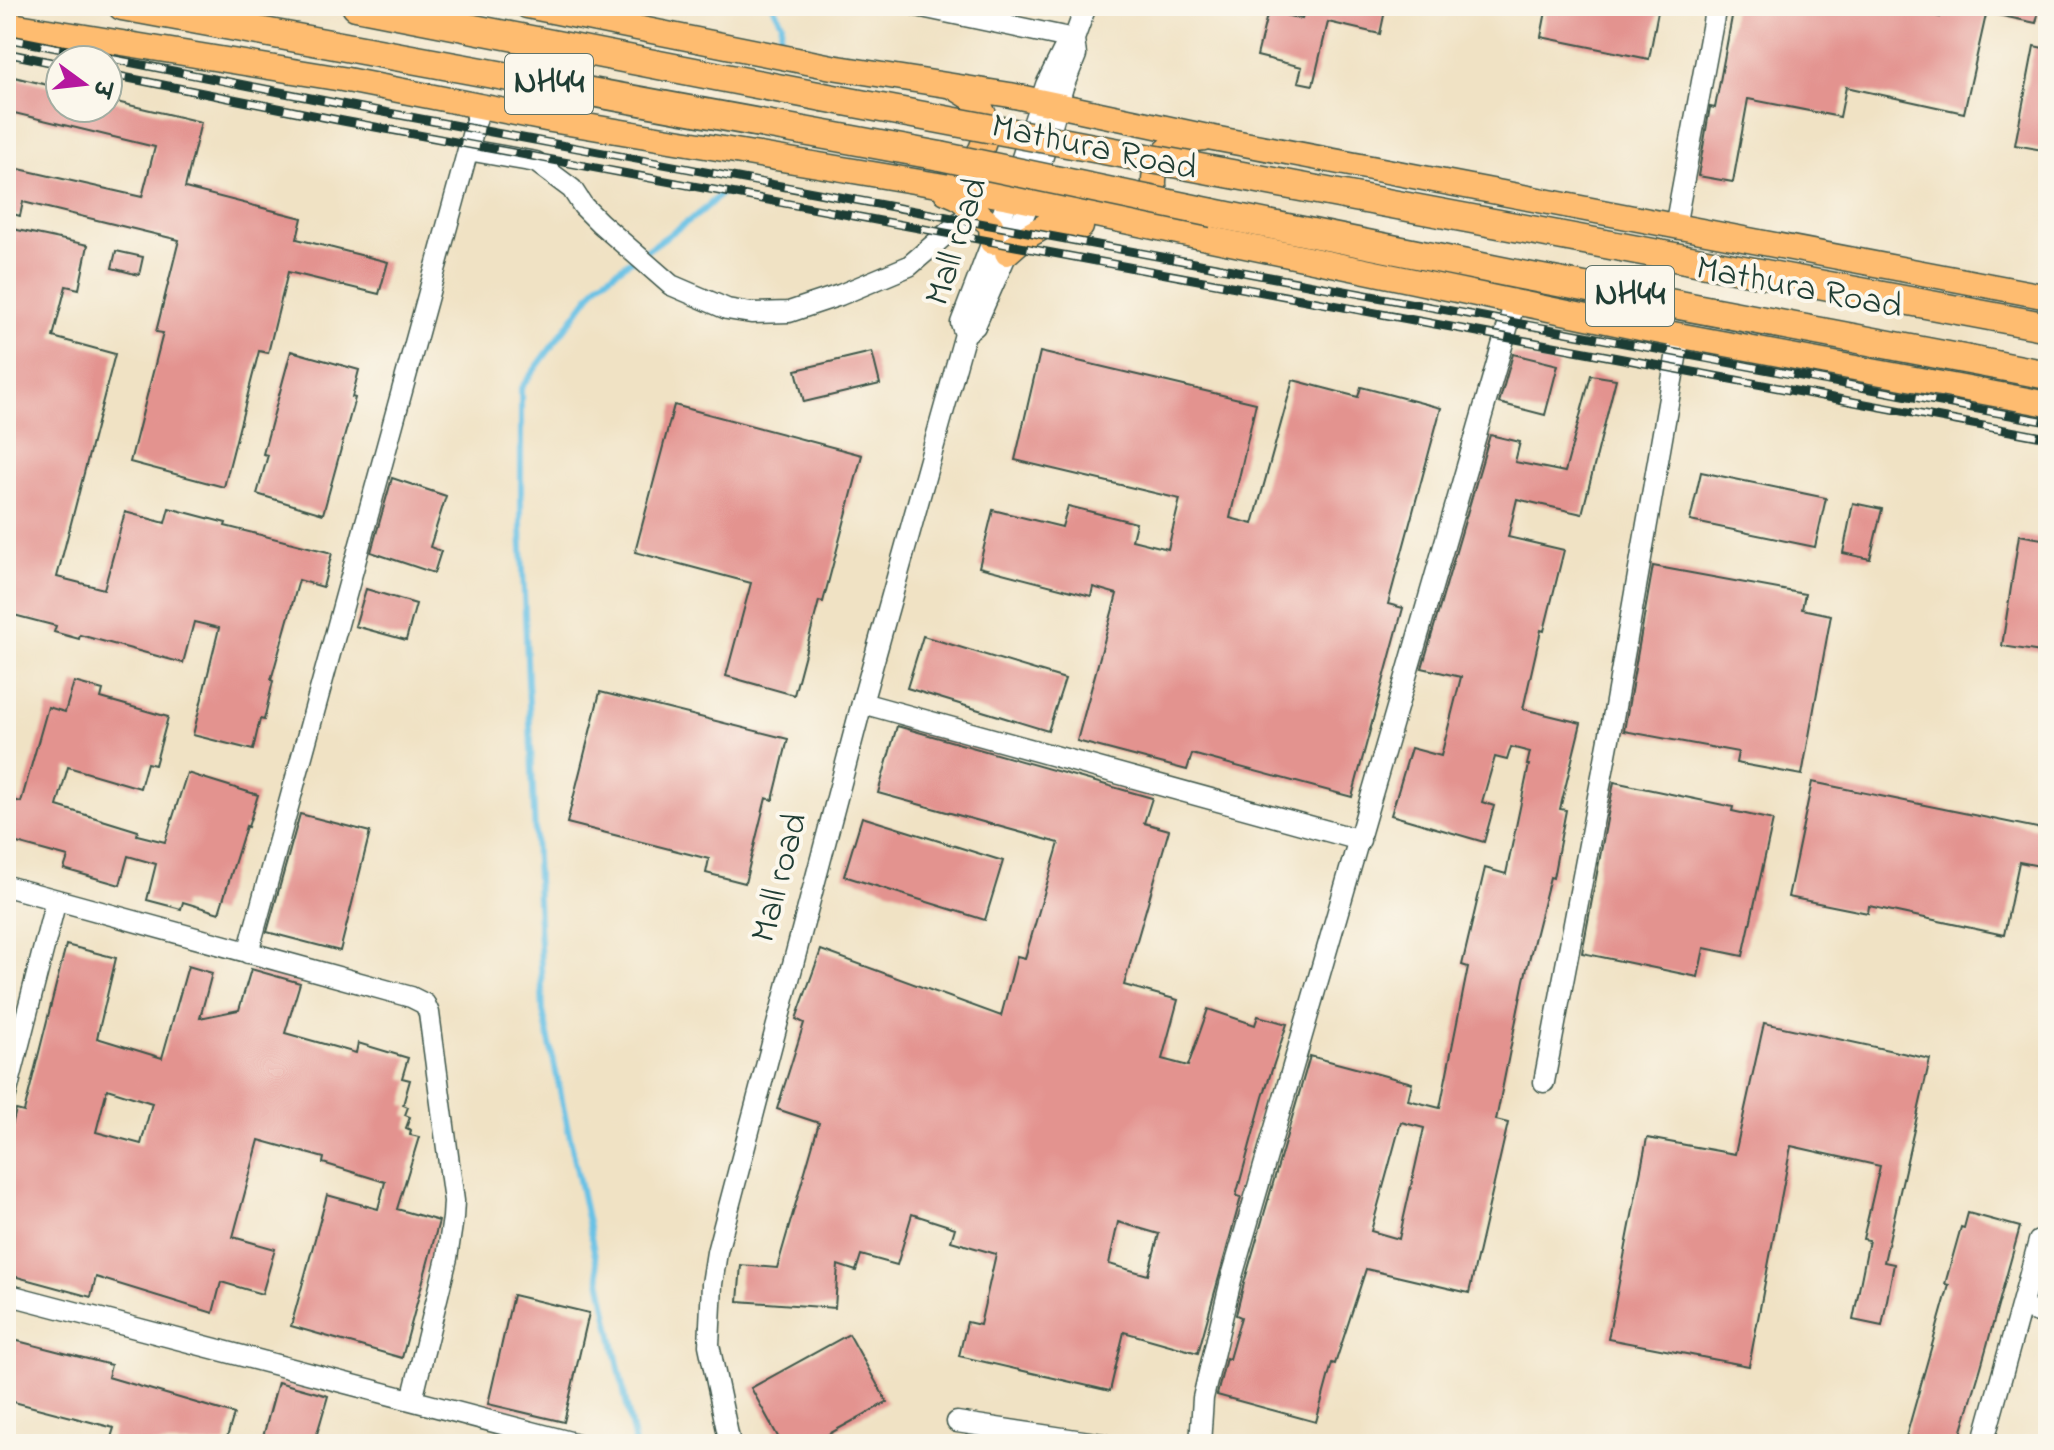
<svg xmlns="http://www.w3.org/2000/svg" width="2054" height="1450" font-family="'Indie Flower','Playpen Sans Deva',sans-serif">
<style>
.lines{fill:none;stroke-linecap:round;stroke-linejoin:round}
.stream{stroke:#67c1e5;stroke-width:6}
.building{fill:#e3938f;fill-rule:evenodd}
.minor-casing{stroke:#3e564a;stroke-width:23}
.major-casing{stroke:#3e564a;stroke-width:27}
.highway-casing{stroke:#3e564a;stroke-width:31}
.minor{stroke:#fff;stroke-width:20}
.major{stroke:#febc70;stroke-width:24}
.highway{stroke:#febc70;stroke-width:28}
.rail-casing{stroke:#1f3d34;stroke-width:9}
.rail{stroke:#fbf7ec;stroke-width:6;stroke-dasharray:18;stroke-linecap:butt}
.highway-bridge-casing{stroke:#3e564a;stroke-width:31;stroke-linecap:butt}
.highway-bridge{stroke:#febc70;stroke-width:28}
.labels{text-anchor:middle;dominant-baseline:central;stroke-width:8;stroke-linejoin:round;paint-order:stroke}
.shield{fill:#fbf7ec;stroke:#61756b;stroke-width:2}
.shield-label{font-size:34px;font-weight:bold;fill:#1f3d34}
.street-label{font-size:36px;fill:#1f3d34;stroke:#fbf7ec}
</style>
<rect width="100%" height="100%" fill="#fbf7ec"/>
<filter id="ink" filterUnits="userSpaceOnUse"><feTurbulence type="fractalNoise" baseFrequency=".0125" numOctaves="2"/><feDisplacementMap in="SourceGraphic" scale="16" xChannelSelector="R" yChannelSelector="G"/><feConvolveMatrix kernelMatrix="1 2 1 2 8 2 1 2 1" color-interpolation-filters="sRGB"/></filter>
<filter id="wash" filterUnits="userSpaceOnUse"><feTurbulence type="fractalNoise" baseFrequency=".006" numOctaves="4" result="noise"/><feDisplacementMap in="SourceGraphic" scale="32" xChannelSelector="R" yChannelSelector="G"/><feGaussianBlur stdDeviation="1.8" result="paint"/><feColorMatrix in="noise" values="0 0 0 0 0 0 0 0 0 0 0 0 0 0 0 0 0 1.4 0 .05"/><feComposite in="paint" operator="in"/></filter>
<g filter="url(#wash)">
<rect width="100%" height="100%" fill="#f0e2c4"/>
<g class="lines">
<path class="stream" d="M773 6 782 23 780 41
M643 253 700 213 720 195
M633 259 599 283 521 388V527L543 1011 635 1444"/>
</g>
<g id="blocks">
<path class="building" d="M1306 6H1386L1380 34 1328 22 1313 85 1298 82 1302 67 1257 56 1268 11 1302 19Z
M1547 6H1659L1649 59 1541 37Z
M1734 6H1892L1940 17 1941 6H1988L1964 113 1846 87 1840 117 1748 99 1733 182 1698 176 1710 107 1715 108Z
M1989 6H2040L2036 23 1988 13Z
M2034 46 2048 49V151L2015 145Z
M6 75 60 88V108H108V100L201 122 185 188 302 218 297 239 388 262 379 294 288 272 268 353 259 351 224 487 130 462 163 333 156 332 179 240 23 202 20 216 6 212V166L142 197 155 147 6 111Z
M8 228 88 245 79 289 66 286 53 337 115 354 57 577 104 589 125 512 165 523 169 508 226 523 225 526 332 553 323 587 299 580 271 680 273 681 264 720 260 719 253 750 193 735 219 628 194 622 183 663 80 635 79 639 54 632 56 626 6 613V388L14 358 6 356Z
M116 251 143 257 139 275 112 268Z
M291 351 359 370 352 397 355 398 323 514 257 494 268 455 263 454Z
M872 352 880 384 804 402 796 370Z
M1040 352 1256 403 1230 518 1253 524 1293 380 1358 397 1361 387 1441 408 1388 604 1403 608 1352 797 1192 754 1187 770 1077 741 1117 594 1093 587 1091 596 979 567 993 510 1062 527 1068 506 1136 523 1132 540 1168 549 1180 499 1015 460Z
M1513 354 1558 365 1545 415 1499 403Z
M1591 375 1616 379 1582 514 1517 499 1508 537 1564 550 1544 631 1541 630 1523 709 1581 723 1560 809 1566 810 1553 878 1550 877 1524 980 1496 1120 1508 1123 1469 1293 1366 1269 1335 1364 1332 1363 1316 1422 1217 1395 1226 1358 1229 1359 1241 1317 1236 1315 1244 1283 1310 1056 1412 1083 1408 1100 1440 1108 1468 967 1462 965 1485 868 1506 874 1529 765H1527L1530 752 1511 747 1507 760 1495 757 1482 802 1494 806 1484 842 1391 815 1411 748 1441 756 1461 677 1422 668 1490 435 1520 442 1515 462 1565 472ZM1401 1122 1424 1128 1399 1239 1371 1231Z
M674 405 862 455 823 602 819 601 794 695 726 676 751 583 635 552Z
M1701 472 1826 498 1815 547 1690 521Z
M392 478 446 496 430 547 441 551 434 573 371 552Z
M1853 503 1882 509 1870 559 1843 553Z
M2019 535 2048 540V653L2002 646Z
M1653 566 1805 594 1802 609 1831 615 1802 775 1736 763 1738 752 1624 731Z
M366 589 416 604 406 640 355 626Z
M923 636 1065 679 1048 731 907 688Z
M74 682 103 690 101 698 168 717 155 765 147 763 140 788 68 767 57 806 138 831 137 835 165 842 187 773 258 795 248 827 246 826 219 913 183 902 181 909 147 900 156 864 128 856 120 885 64 869 68 857 6 840V798L21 802 48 707 65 712Z
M600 692 788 739 773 800 766 798 745 883 706 873 709 859 567 823Z
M897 726 1152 798 1144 823 1169 830 1124 985 1178 1000 1162 1059 1188 1066 1208 1009 1255 1025 1258 1016 1287 1024 1263 1097 1236 1196 1241 1197 1198 1353 1124 1332 1110 1391 959 1356 967 1322 980 1325 996 1254 951 1241 955 1228 912 1214 897 1265 861 1255 856 1271 838 1265 835 1308 738 1301 741 1265 777 1268 819 1123 777 1109 804 1023 796 1019 821 950 1001 1016 1017 956 1025 958 1059 843 878 793ZM1118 1222 1159 1234 1148 1275 1109 1264Z
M1614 782 1733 807 1732 811 1773 820 1743 956 1704 948 1698 977 1582 953Z
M1812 782 2047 830 2040 866 2019 862 2004 935 1869 906 1868 913 1788 897Z
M300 814 370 832 340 951 267 932Z
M862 817 1003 861 985 920 844 876Z
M66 945 116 958 97 1038 162 1058 188 966 212 973 200 1018 239 1010 251 969 300 983 285 1033 356 1053 358 1043 408 1058 402 1078 410 1080 403 1105 408 1107 405 1115 410 1117 406 1128 411 1130 410 1135 419 1137 397 1209 439 1221 402 1358 291 1326 327 1195 378 1209 385 1182 323 1163 324 1158 259 1140 233 1237 275 1249 262 1294 221 1282 213 1313 96 1277 91 1297 6 1274V1148L16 1110 24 1112ZM107 1089 152 1103 141 1144 96 1132Z
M1764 1023 1930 1059 1884 1262 1894 1264 1882 1326 1853 1320 1869 1240 1863 1239 1880 1166 1791 1146 1749 1366 1608 1339 1647 1138 1735 1154Z
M1968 1213 2020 1227 1981 1367 1958 1444H1904L1949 1285 1945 1284 1961 1227 1964 1228Z
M513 1295 589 1313 564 1422 488 1404Z
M849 1334 887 1402 811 1444H782L751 1388Z
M6 1338 111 1365 108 1377 234 1414 225 1444H109L114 1428 6 1400Z
M278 1382 328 1396 314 1444H261Z"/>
</g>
</g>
<g filter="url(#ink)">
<use href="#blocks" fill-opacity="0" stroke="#3e564a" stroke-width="2"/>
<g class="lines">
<defs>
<path id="minor" d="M917 6 1074 39
M468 150 536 162 572 189 583 206 600 223 671 285 727 309 751 313 789 312 840 295 909 266 974 210
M1675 227 1716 6
M965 334 961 323 1009 197 1046 85 1063 51 1074 39 1086 6
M862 703 1360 840
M6 886 411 997 425 1004 429 1013 454 1201 453 1218 447 1258 412 1400
M248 953 480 106
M1544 1082 1615 707 1680 335
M6 1095 56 900
M6 1294 578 1444
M2021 1307 2048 1315
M957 1422 1103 1444
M730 1444 709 1345 712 1284 717 1252 862 703 965 334 975 326 1030 201 1063 87 1076 55 1074 39
M1200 1444 1203 1398 1231 1280 1515 301
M1983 1444 2039 1241"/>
<path id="major" d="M527 6 832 67 1010 95 1208 137 2048 297
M6 24 342 79 551 120 1009 197 1640 328 2048 404
M954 87C961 92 970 96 976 102 998 126 982 157 960 174
M946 192 958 197 991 225 992 242
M1167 214C1146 194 1151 155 1178 143 1186 140 1196 139 1204 138
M1007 253 1024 238 1052 222 1081 227"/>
<path id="highway" d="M122 6 940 156
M356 6 823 97
M1221 172 2048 327
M1213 213 1521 275 2048 375"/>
</defs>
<use href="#minor" class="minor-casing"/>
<use href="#major" class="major-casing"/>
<use href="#highway" class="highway-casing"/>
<use href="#minor" class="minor"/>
<use href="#major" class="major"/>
<use href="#highway" class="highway"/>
<defs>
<path id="rail" d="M6 38 346 105 2048 422
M6 53 60 64
M108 74 343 121 2048 438"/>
</defs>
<use href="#rail" class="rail-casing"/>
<use href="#rail" class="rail"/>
<defs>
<path id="highway-bridge" d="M823 97 1221 172
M940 156 1213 213"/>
</defs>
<use href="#highway-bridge" class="highway-bridge-casing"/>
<use href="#highway-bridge" class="highway-bridge"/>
</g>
</g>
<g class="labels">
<g class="shield">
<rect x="505" y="54" width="88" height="60" rx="6"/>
<rect x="1586" y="266" width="88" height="60" rx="6"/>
</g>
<g class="shield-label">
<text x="549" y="84">NH44</text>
<text x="1630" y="296">NH44</text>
</g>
<g class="street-label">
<text transform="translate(1094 149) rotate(12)">Mathura Road</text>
<text transform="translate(958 242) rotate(-72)">Mall road</text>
<text transform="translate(1799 289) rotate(11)">Mathura Road</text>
<text transform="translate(781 878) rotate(-75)">Mall road</text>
</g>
</g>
<rect width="2054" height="1450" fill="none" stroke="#fbf7ec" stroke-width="32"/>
<g transform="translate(84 84) rotate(105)"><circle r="38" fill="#fbf7ec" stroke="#a3ada2" stroke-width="2"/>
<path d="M0-6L14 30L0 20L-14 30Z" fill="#b5179e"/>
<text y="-12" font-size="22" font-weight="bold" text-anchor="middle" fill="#1f3d34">उ</text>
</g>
</svg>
